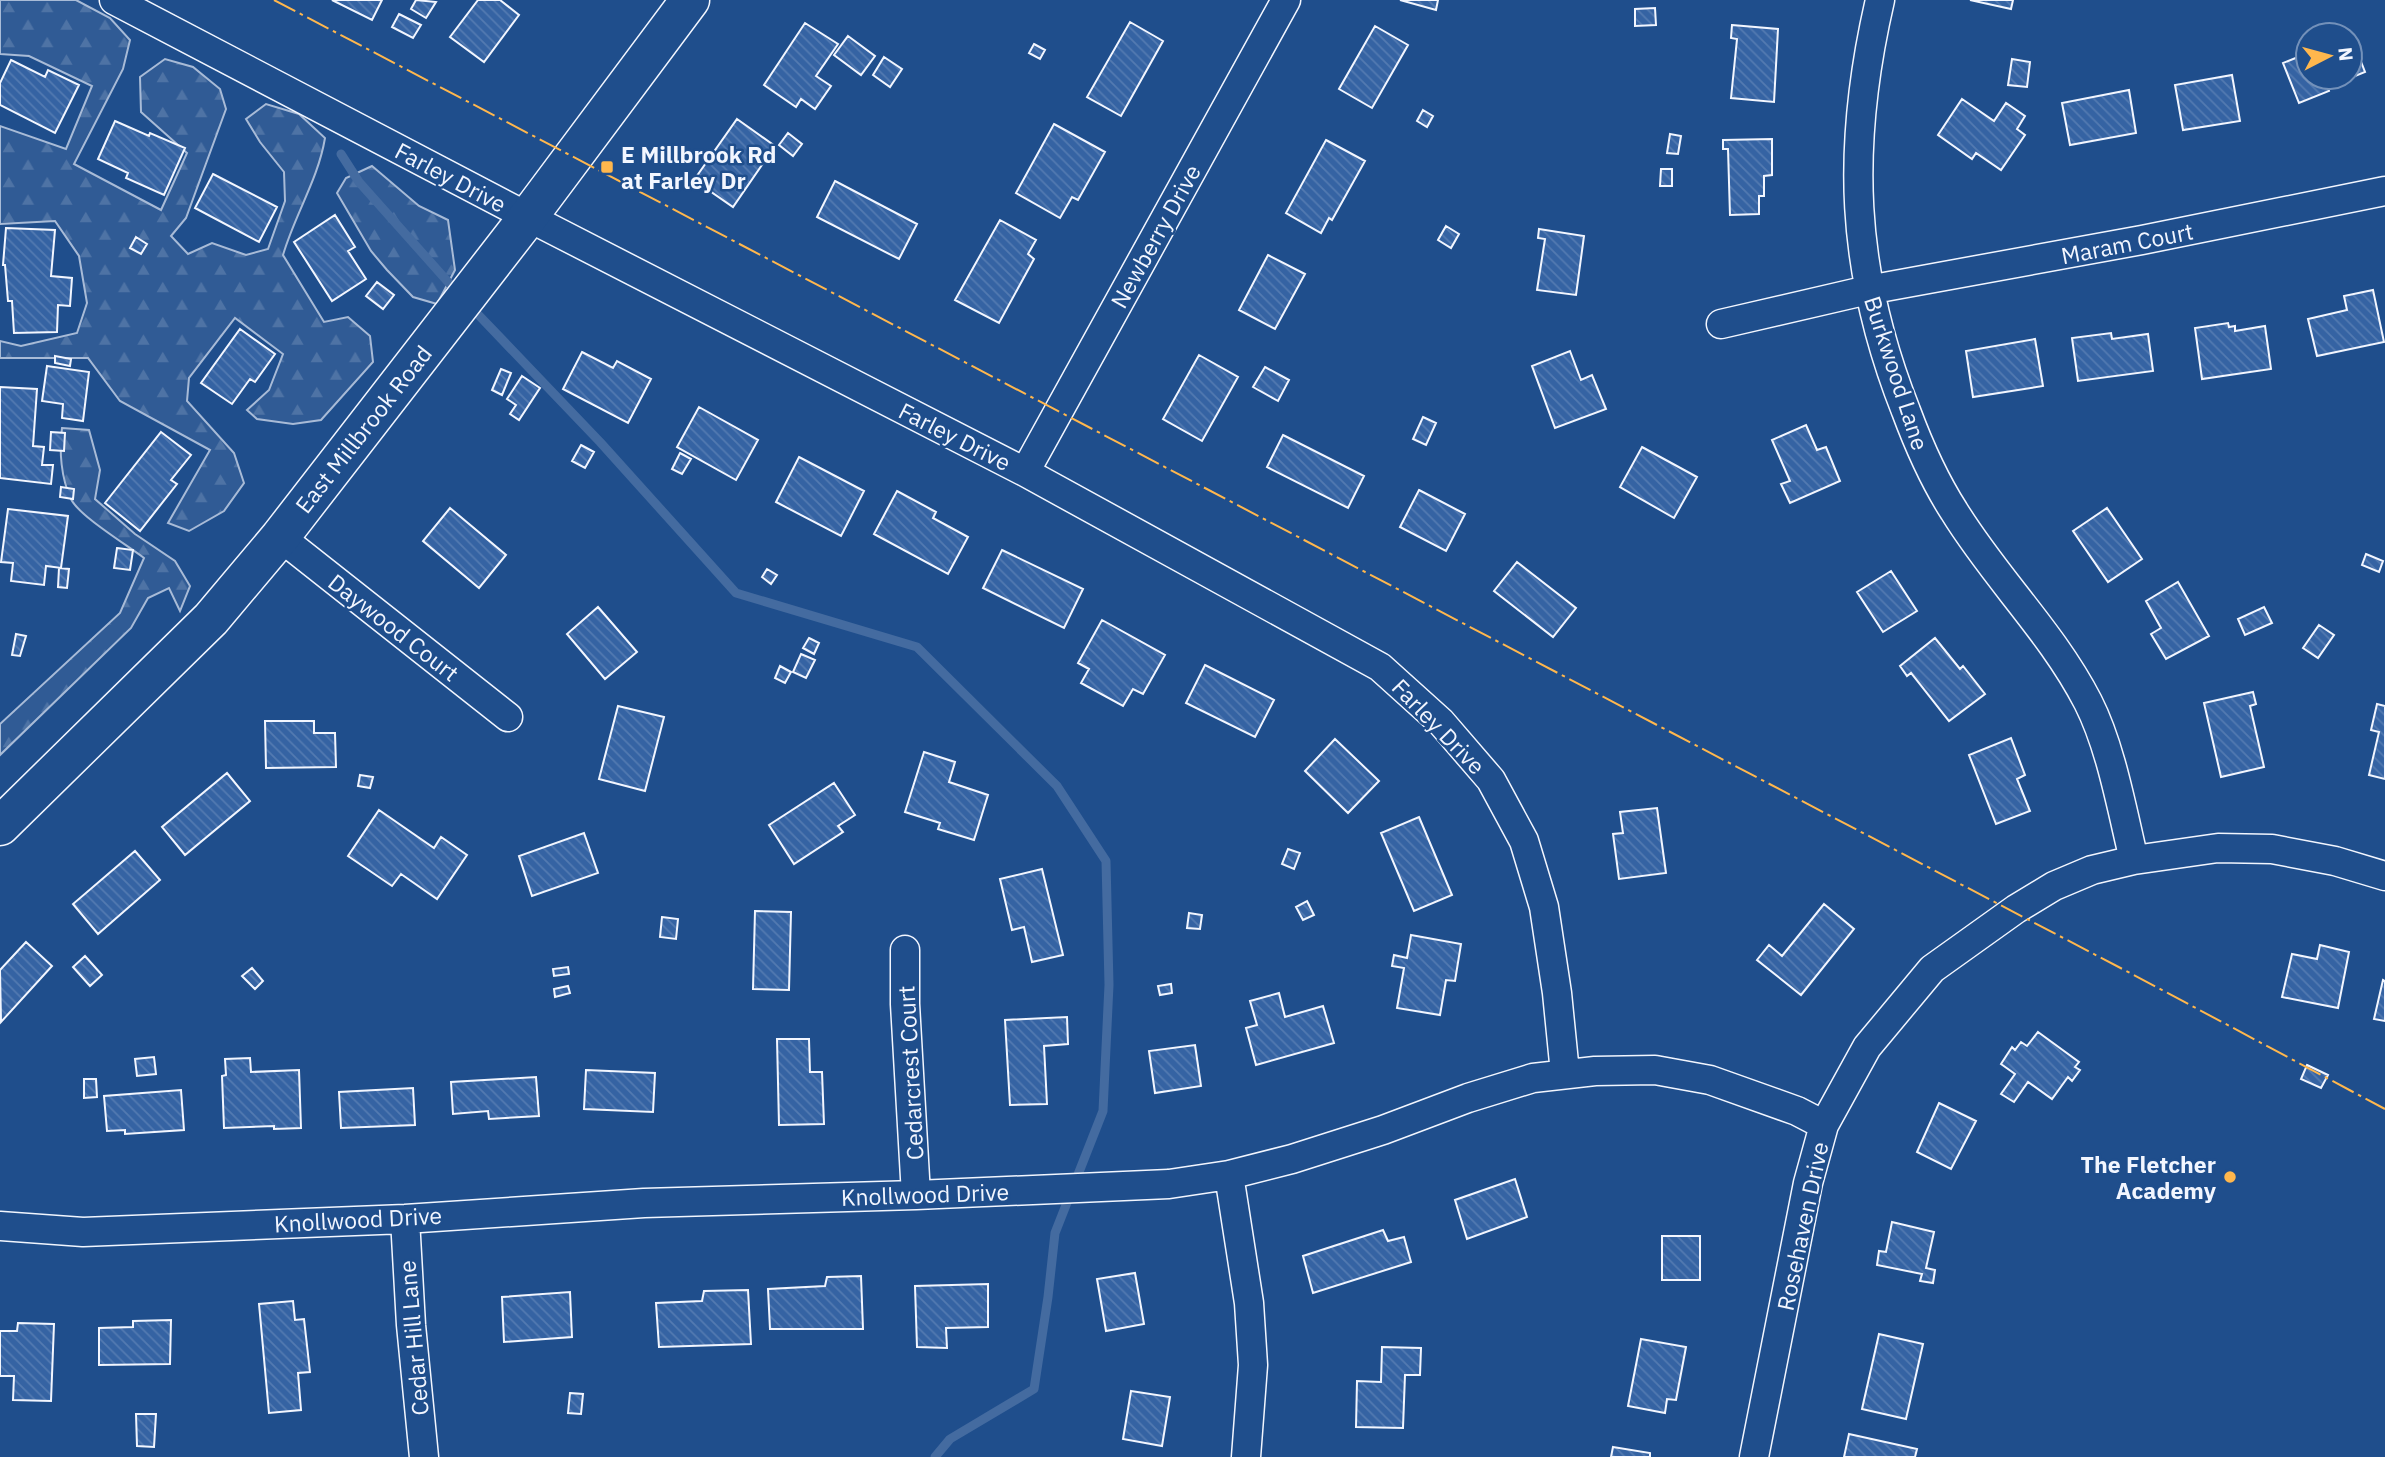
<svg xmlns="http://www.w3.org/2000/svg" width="2385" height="1457" font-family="'IBM Plex Sans',sans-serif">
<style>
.forest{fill:url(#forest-firs);stroke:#a8bbd7;stroke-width:2}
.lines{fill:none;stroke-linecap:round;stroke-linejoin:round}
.stream{stroke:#446ba0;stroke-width:9}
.building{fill:url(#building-back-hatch);stroke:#f2f6ff;stroke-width:2}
.street-casing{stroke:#f2f6ff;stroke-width:31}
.primary-casing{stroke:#f2f6ff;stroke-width:41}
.street{stroke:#1f4e8c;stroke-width:28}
.primary{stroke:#1f4e8c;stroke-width:38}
.power{stroke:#ffb74d;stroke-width:2;stroke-dasharray:24 5 3.5 5;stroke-linecap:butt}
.poi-dot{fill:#ffb74d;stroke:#1f4e8c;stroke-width:2.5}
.labels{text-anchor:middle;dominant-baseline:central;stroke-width:5;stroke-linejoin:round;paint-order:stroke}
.poi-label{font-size:23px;font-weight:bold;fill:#f2f6ff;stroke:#1f4e8c;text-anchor:start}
.street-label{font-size:23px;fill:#f2f6ff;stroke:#1f4e8c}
</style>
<defs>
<pattern id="forest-firs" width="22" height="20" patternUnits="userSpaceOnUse" patternTransform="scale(1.75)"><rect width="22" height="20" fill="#305b95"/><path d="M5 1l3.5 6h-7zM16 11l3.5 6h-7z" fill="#4e73a5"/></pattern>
<pattern id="building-back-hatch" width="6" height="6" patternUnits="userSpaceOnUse" patternTransform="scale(1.75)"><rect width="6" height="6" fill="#3563a3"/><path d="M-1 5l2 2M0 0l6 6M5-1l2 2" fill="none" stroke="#537ab1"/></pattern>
</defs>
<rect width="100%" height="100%" fill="#1f4e8c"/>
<path class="forest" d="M0 0H76L110 18 130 40 123 69 74 164 161 210 187 153 141 112 140 77 165 59 193 67 220 89 226 109 186 218 171 236 188 254 212 243 246 255 268 249 285 201 284 172 260 142 246 119 266 104 299 114 325 138C318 180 295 214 283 255L324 322 348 317 370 336 373 362 321 420 293 424 257 419 247 410 269 390 283 354 235 318 189 378 187 401 234 453 244 483 224 511 189 531 168 523 210 450 120 401 88 358H0V341L21 346 77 333 87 303 79 256 55 221 0 224V126L66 149 92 86 29 56 0 54Z
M372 166 419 206 448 220 455 270 437 304 413 297 387 270 371 251 337 193 346 178Z
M62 428 89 430 100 470 95 499 135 534 175 561 190 586 180 611 169 588 148 598 131 628 0 755V724L120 613 144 558C127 545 79 516 71 499 61 478 59 451 62 428Z"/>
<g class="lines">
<path class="stream" d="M341 154 359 182 457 292
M469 305 600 442 736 593 917 647 1057 786 1106 861 1109 985 1103 1111 1055 1233 1048 1297 1034 1389 950 1439 935 1457"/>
</g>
<path class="building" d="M332 0H382L372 20Z
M416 0 436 2 426 18 411 9Z
M478 0H500L519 15 484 62 450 37Z
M1400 0H1438L1436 10Z
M1970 0H2013L2011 9Z
M1655 8 1656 25 1635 26V9Z
M399 14 421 25 413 38 392 27Z
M1130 22 1163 41 1121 116 1087 97Z
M805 23 838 44 816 76 831 86 815 109 801 99 796 107 764 85Z
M1732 25 1778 29 1774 102 1731 98 1737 39 1731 38Z
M1375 26 1408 45 1372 108 1339 89Z
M848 36 875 56 861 75 834 55Z
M2351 36 2365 72 2328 87 2329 91 2299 103 2283 63 2308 53V77H2350Z
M1034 44 1045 50 1040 59 1029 53Z
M884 57 902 69 890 87 873 75Z
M2012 59 2030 62 2027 87 2008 85Z
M11 60 45 77 48 70 79 85 55 133 0 105V83Z
M2232 75 2240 121 2183 130 2175 85Z
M2129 90 2136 133 2070 145 2062 103Z
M1962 99 1994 121 2006 103 2025 116 2017 129 2025 135 2001 170 1976 153 1972 159 1938 135Z
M1423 110 1433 116 1427 127 1417 121Z
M737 119 775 146 733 207 694 180Z
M115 121 149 136 150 133 185 148 164 195 126 178 128 173 98 159Z
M1054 124 1105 152 1078 200 1072 197 1060 218 1016 193Z
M788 133 802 144 793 156 779 145Z
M1670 134 1681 136 1678 154 1667 153Z
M1772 139V175L1764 176V196H1759V214L1730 215 1728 149H1723V140Z
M1326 140 1365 161 1332 220 1329 218 1321 233 1286 213Z
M1661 169H1672V186H1660Z
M213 174 277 207 259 242 195 208Z
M835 181 917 224 899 259 817 217Z
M335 215 355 247 348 251 366 279 332 301 294 242Z
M1000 220 1036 240 1028 254 1034 259 999 323 955 300Z
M1446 226 1459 234 1451 248 1438 240Z
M6 228 55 230 51 276 72 278 70 306 58 305 57 332 14 333 12 301H8L5 265H3Z
M1539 229 1584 236 1576 295 1537 290 1545 239 1538 238Z
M136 237 147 244 141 254 130 248Z
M1268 255 1305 274 1275 329 1239 310Z
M377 282 394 295 383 309 366 296Z
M2373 290 2384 342 2317 356 2308 319 2347 310 2344 296Z
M2228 323 2229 327 2235 326V331L2265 326 2271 369 2202 379 2195 328Z
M240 329 275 354 255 382 250 379 232 404 201 383Z
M2111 333 2112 339 2148 334 2153 371 2078 381 2072 338Z
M2035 339 2043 386 1973 397 1966 351Z
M1570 351 1581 380 1592 375 1606 409 1555 428 1532 366Z
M582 352 613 368 617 361 651 379 628 423 563 389Z
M1199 355 1238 377 1202 441 1163 419Z
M55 356 71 359 70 366 55 363Z
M47 366 89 372 83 421 62 418 63 404 42 401Z
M1265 367 1289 380 1278 401 1253 387Z
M501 369 511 373 502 395 492 390Z
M522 376 540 388 519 420 510 414 516 405 507 399Z
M0 387 37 389 33 446 44 447 42 465H53L51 484 0 478Z
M699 407 758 440 736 480 677 447Z
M1423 417 1436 423 1426 445 1413 439Z
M1806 425 1817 450 1826 447 1840 481 1790 503 1781 484 1790 481 1772 440Z
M51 432 65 433 64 451 50 450Z
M161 432 191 455 171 480 177 484 140 531 105 503Z
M1283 435 1364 476 1348 508 1267 467Z
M581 445 594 452 585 468 572 461Z
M1642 447 1697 477 1674 518 1620 487Z
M680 453 691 459 682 474 672 469Z
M799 457 864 491 841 536 776 502Z
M61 487 74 489 73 499 60 497Z
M1419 490 1465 514 1446 551 1400 527Z
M897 491 936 512 933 518 968 537 948 574 874 534Z
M450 508 506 555 479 588 423 541Z
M2107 508 2142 559 2108 582 2073 531Z
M8 509 68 516 61 568 46 566 44 585 11 581 13 563 1 562Z
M117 548 133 550 130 570 114 568Z
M1002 550 1083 589 1064 628 983 588Z
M2366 554 2383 561 2379 572 2362 565Z
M1517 562 1576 608 1553 637 1494 591Z
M59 568 69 569 67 588 58 587Z
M767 569 777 575 771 584 762 577Z
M1891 571 1917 611 1883 632 1857 592Z
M2178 582 2209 636 2166 659 2151 634 2161 628 2146 601Z
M598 607 637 652 605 679 567 634Z
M2264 607 2272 623 2245 635 2238 619Z
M1102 620 1165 655 1143 694 1133 689 1123 706 1081 683 1089 669 1078 663Z
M2319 625 2334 635 2318 658 2303 648Z
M16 634 26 636 20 656 12 655Z
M809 638 819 643 814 654 803 648Z
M1935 638 1960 669 1963 666 1985 694 1949 721 1911 673 1907 676 1900 666Z
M801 654 815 660 806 678 793 672Z
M1205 665 1274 700 1255 737 1186 703Z
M780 666 791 672 785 683 775 678Z
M2253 692 2256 704 2250 706 2264 767 2221 777 2204 703Z
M2377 704 2385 706V779L2369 775 2379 732 2371 730Z
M618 706 664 717 645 791 599 779Z
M265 721H314V733H335L336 767 266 768Z
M2011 738 2025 775 2017 779 2030 811 1996 824 1969 755Z
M1335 739 1379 781 1348 813 1305 771Z
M924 752 955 762 949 782 988 795 974 840 938 829 940 823 905 812Z
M227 773 250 801 185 855 162 827Z
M360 775 373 777 370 788 358 786Z
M834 783 855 815 838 826 843 832 794 864 769 825Z
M1657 808 1666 873 1619 879 1613 834 1623 833 1620 812Z
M379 810 434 848 441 837 467 855 437 899 401 874 392 886 348 856Z
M1419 817 1452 895 1414 911 1381 833Z
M584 833 598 873 532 896 519 856Z
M1288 849 1300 853 1294 869 1282 864Z
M135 851 160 880 98 934 73 904Z
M1042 869 1063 955 1032 962 1024 927 1012 930 1000 879Z
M1307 901 1314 915 1303 920 1296 907Z
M1824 904 1854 929 1801 995 1757 960 1769 945 1782 956Z
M755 911 791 912 789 990 753 989Z
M1189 913 1202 915 1200 929 1187 928Z
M662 917 678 919 676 939 660 937Z
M1411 935 1461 944 1455 981 1446 980 1440 1015 1397 1008 1404 968 1392 966 1394 955 1407 958Z
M26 942 52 966 1 1022 0 970Z
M2320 945 2349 952 2338 1008 2282 997 2292 954 2317 959Z
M85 956 102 975 90 986 73 967Z
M568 967 569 974 554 976 553 969Z
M252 968 263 981 255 989 242 976Z
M2383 980 2385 981V1021L2374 1019Z
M1171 984 1172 993 1160 995 1158 986Z
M568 986 570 993 555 997 554 989Z
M1279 993 1285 1017 1323 1006 1334 1043 1256 1065 1246 1028 1257 1025 1250 1001Z
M1067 1017 1068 1044 1044 1046 1047 1104 1010 1105 1005 1020Z
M2038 1032 2079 1062 2075 1067 2080 1070 2072 1081 2068 1077 2052 1099 2028 1082 2014 1102 2001 1094 2015 1074 2001 1064 2012 1047 2015 1050 2021 1042 2027 1046Z
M777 1039H809L810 1072H822L824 1124 779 1125Z
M1195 1045 1201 1086 1155 1093 1149 1051Z
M154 1057 156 1074 137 1076 135 1059Z
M250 1058 251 1072 299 1070 301 1128 274 1129V1126L224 1128 222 1076 226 1075 225 1059Z
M2307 1065 2328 1075 2321 1088 2301 1079Z
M586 1070 655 1073 653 1112 584 1109Z
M536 1077 539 1116 489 1119 488 1111 453 1114 451 1082Z
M84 1079H96L97 1097 84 1098Z
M413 1088 415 1125 341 1128 339 1092Z
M181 1090 184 1130 125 1134V1130L107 1131 104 1096Z
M1939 1103 1976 1121 1951 1169 1917 1152Z
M1515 1179 1527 1217 1467 1239 1455 1200Z
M1892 1222 1934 1232 1926 1268 1935 1270 1933 1283 1920 1281 1922 1274 1877 1265 1879 1251 1886 1252Z
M1383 1230 1388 1241 1404 1237 1411 1262 1313 1293 1303 1256Z
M1662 1236H1700V1280H1662Z
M1135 1273 1144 1324 1106 1331 1097 1279Z
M861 1276 863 1329H770L768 1289 825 1286 827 1277Z
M988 1284V1327L946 1328 947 1348 917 1347 915 1286Z
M748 1290 751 1344 659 1347 656 1303 702 1301 704 1291Z
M570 1292 572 1337 504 1342 502 1297Z
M293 1301 295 1320 304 1319 310 1372 298 1373 301 1410 269 1413 259 1304Z
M171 1320 170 1364 99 1365V1328L133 1327V1321Z
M18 1323 54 1324 51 1401 13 1400 14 1376H0V1331H17Z
M1879 1334 1923 1344 1906 1419 1862 1409Z
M1641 1339 1686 1347 1676 1400 1667 1399 1665 1413 1628 1406Z
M1382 1347 1421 1348 1420 1375H1405L1403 1428 1356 1427 1357 1381 1381 1382Z
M1131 1391 1170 1397 1162 1446 1123 1439Z
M570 1393 583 1394 581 1414 568 1413Z
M136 1414H156L154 1447 137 1446Z
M1849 1434 1917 1449 1915 1457H1844Z
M1613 1447 1650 1453V1457H1611Z"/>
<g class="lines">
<defs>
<path id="street" d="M114 0 528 217 1025 472 1380 667 1441 722 1491 780 1524 841 1544 907 1557 993 1565 1073
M1880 0C1846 147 1850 270 1906 411 1919 446 1934 480 1954 511 1995 578 2052 632 2088 702 2111 747 2122 810 2134 860
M1721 324 1868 290 2142 240 2385 191
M1025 472 1286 0
M280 537 508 717
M905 950V1004L916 1195
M1229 1175 1249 1303 1253 1365 1246 1457
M405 1219 411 1325 424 1457
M0 1226 83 1232 405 1219 644 1203 916 1195 1169 1184 1229 1175 1292 1159 1383 1130 1468 1098 1533 1078 1595 1071 1655 1070 1710 1080 1797 1111 1824 1125
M1754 1457 1808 1183 1824 1125 1867 1047 1932 969 2016 909 2054 886 2092 870 2134 860 2218 848 2272 849 2335 861 2385 876"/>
<path id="primary" d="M0 826 211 619 280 537 528 217 690 0"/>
</defs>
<use href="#street" class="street-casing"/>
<use href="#primary" class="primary-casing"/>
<use href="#street" class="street"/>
<use href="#primary" class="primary"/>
<path class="power" d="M274 0 2132 974 2385 1109"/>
</g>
<g class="poi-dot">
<rect x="600" y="160" width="14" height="14" rx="3.5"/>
<circle cx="2230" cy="1177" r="7"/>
</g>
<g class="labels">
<g class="poi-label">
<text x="621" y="154">E Millbrook Rd<tspan x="621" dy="26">at Farley Dr</tspan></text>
<text x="2216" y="1164" text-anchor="end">The Fletcher<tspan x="2216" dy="26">Academy</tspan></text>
</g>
<g class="street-label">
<text transform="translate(451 177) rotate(28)">Farley Drive</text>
<text transform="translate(1155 236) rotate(-61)">Newberry Drive</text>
<text transform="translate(2127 243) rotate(-11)">Maram Court</text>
<text transform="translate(1897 373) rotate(72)">Burkwood Lane</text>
<text transform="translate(363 429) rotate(-52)">East Millbrook Road</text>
<text transform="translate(955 436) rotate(27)">Farley Drive</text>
<text transform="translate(394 627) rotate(38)">Daywood Court</text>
<text transform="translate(1439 726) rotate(46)">Farley Drive</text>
<text transform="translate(910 1073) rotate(-93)">Cedarcrest Court</text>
<text transform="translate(925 1194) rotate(-2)">Knollwood Drive</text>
<text transform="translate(358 1219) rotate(-3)">Knollwood Drive</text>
<text transform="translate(1802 1226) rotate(-78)">Rosehaven Drive</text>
<text transform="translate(413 1338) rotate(-95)">Cedar Hill Lane</text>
</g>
</g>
<g transform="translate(2329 56) rotate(84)"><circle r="33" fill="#1f4e8c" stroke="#7391ba" stroke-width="2"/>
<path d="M0-5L12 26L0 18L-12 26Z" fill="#ffb74d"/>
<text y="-10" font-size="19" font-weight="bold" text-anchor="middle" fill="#f2f6ff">N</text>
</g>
</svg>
